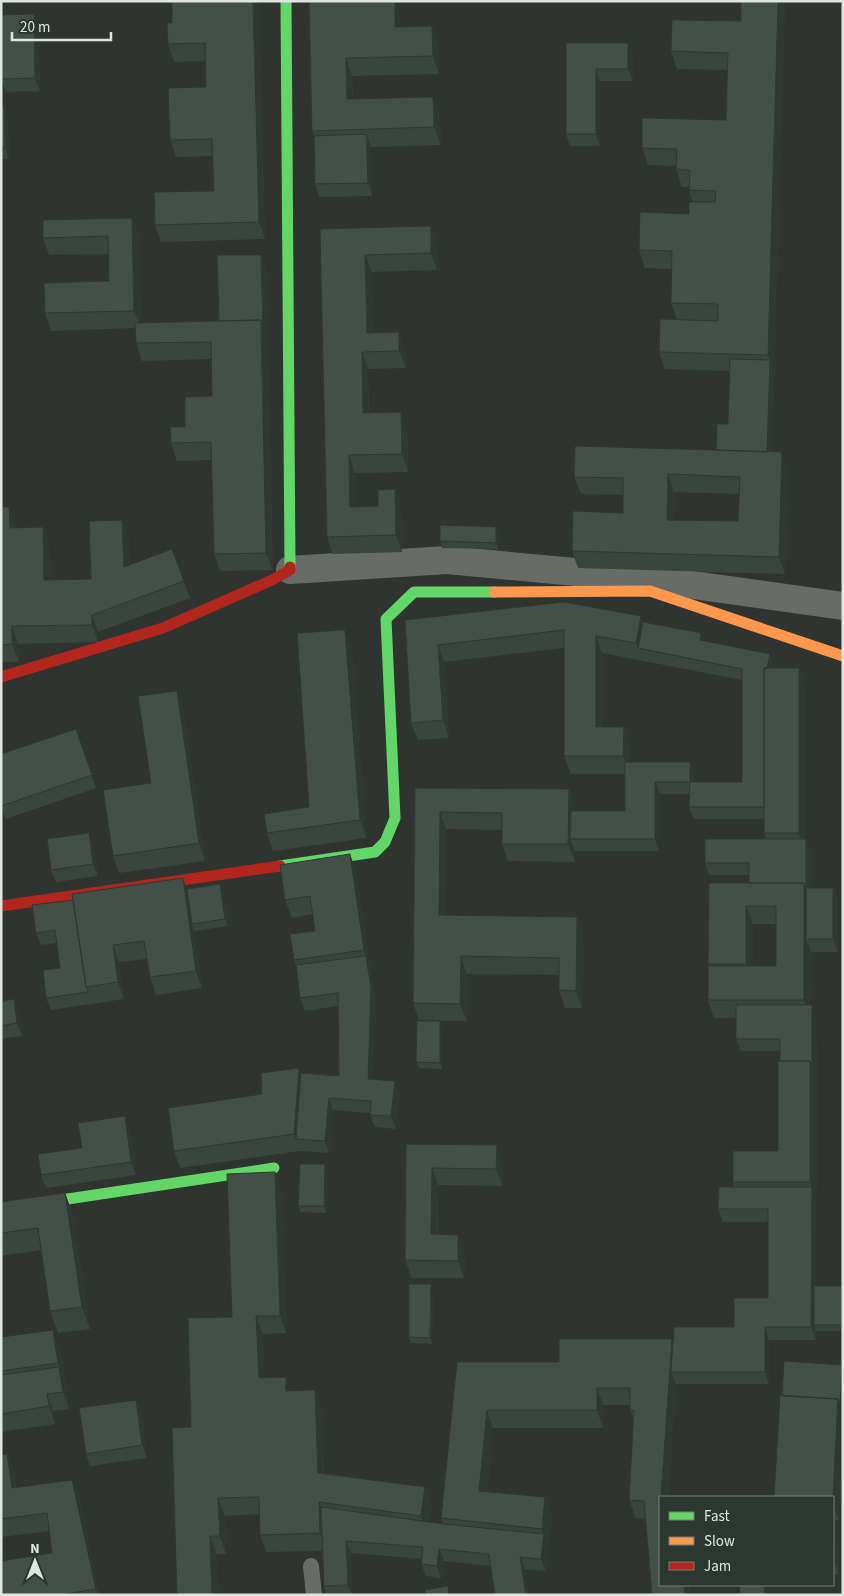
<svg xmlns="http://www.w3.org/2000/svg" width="844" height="1596" font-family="'Source Sans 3',sans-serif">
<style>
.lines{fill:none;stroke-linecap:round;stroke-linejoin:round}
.lane{stroke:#676c69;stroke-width:16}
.street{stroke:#676c69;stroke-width:28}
.fast{stroke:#63d668;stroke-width:11}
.slow{stroke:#ff974d;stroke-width:11}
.jam{stroke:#b3261e;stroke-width:11}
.wall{fill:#3a453e;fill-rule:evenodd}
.shaded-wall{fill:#2f3832}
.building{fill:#435048;stroke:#2f3832;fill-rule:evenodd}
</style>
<rect width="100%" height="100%" fill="#2f3430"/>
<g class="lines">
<path class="lane" d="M311 1566 314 1595"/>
<path class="street" d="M290 570 447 560 650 579 843 606"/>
<path class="fast" d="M286 1 290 567
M280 866 375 852 385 842 395 818 386 619 414 592H494
M1 1209 274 1168"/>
<path class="slow" d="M494 592 650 591 843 656"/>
<path class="jam" d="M1 677 163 628 272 580 290 570V567
M1 906 280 866"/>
</g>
<path class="wall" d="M259 1 265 239 161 242 155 225 214 191 213 156 176 157 170 140 206 87V61L174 62 168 44 172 23Z
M309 1 401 15V27L432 26 438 44 439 74 352 76 353 99 440 114 441 145 371 147 372 196 319 197 315 184 314 136 312 131Z
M741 1H785L772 452H782L788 469 785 574 578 568 572 551 623 513V495L581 494 574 477 716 450 728 424 730 371 665 369 659 352 677 320 671 303 672 269 645 268 639 250 689 214 693 202 689 190V187H682L676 169V166L648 165 642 148 726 120 728 70 677 69 671 51 741 21ZM674 492 739 494 738 521 673 520Z
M38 26 40 91 6 92 1 80Z
M566 43H628L633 55V81H600V146H570L566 134Z
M1 106H4L8 118 9 159H1Z
M320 229 437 244V270L372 272 373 333 405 349 406 368 368 369 369 412H401L407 429 408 472 355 473 356 507 378 506 395 489 401 507 402 552 333 554 327 537Z
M139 235 141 323 219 321 261 255 266 267 273 570 220 571 214 554 212 460 177 461 171 443 212 396V359L142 361 136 343 135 328 51 331 45 313 109 281 108 254 49 255 43 238Z
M1 507 15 525V528L49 545 50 580 91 579 122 520 129 537V565L172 549 190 598 98 632V642L18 644 19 662H1Z
M499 533 498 549 442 548 440 541Z
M405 620 643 622 701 633 704 641 774 666V668H799L805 686V839H806L811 851V888H833L838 900V952H811L810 1005 817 1018 816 1286H843V1331H816V1340H769V1384H676L660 1497 689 1585 690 1595H652L646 1519 636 1518 629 1500 634 1421 630 1410V1405H603V1428H493L487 1491 545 1497 552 1515 546 1571 525 1569 528 1595H495L490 1566 444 1561 441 1578 426 1576 421 1564 422 1559 351 1553 352 1595H327L324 1586 322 1551 266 1552 260 1535 259 1514 225 1516 226 1554H216L218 1595 191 1427 282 1190 286 1333 263 1334 264 1378 322 1407 324 1473 425 1487 431 1505 429 1522 443 1524 441 1518 457 1362H559L673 1344 734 1327 768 1298V1222H723L718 1209 734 1187 733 1182 778 1151 780 1051H741L736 1039V1018H714L708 1000 709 966 708 964 749 883V875H709L705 863 766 839 764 833V819H694L689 807V794H660L659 851H575V862L508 861 502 844V830L446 829 445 916 577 917 583 934 582 1008H565L559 990V975L467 974V1021L419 1020 413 1003 415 788 576 807V811H625V774H571L564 756V648L444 662 449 738 418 740 411 723ZM602 653 742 680V782H694V774L690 762H630V745L624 727H602ZM753 924H776V966H753Z
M352 648 366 838 273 851 267 833 309 807Z
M183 708 205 861 119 873 113 856 151 783Z
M76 729 96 788 6 819 1 807Z
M93 845 98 876 56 882 51 870Z
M350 854 356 872 375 1001 372 1079 399 1093 396 1129 375 1127 370 1115V1113L333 1110 329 1153 300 1151 180 1168 174 1151 262 1094 301 1073 339 1076 338 1006 305 1011 300 998 296 965 294 960 315 931 313 914 292 918 285 900Z
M220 884 223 891 228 926 194 931 202 988 156 995 150 977 147 959 119 962 124 999 51 1010 46 998 60 968 57 943 41 945 36 933 187 889Z
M1 1001 18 1012 22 1036 1 1039Z
M442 1027V1069L419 1068 416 1062Z
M129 1129 136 1175 46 1188 41 1175 82 1148Z
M406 1144 503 1162V1186L438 1185V1234L465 1252 464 1278H412L405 1260Z
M325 1164 327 1171 326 1213 301 1212 298 1206Z
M65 1193 73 1215 90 1329 58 1333 50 1311 41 1250 1 1256V1202Z
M431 1284 433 1290 432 1344 411 1343 409 1337Z
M1 1337 61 1352 69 1409 53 1411 55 1424 1 1432Z
M843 1366V1447L839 1521 835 1520 838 1529 839 1575 833 1574V1497L782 1396Z
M141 1412 147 1458 90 1466 86 1454Z
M7 1454 14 1472 16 1488 79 1497 99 1595H1V1545L4 1561 52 1553 49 1531 1 1537V1455Z"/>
<path class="shaded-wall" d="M253 1H259L265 239 259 222Z
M395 1H396L401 15 402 45 395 27Z
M778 1H785L772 469 767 457 770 360 768 355Z
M34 14 38 26 40 91 35 78Z
M432 26 438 44 439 74 433 56Z
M628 43 633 55V81L628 69Z
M346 58 352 76 353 116 347 99Z
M596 69 600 81V146L596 134Z
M433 97 440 114 441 145 434 127Z
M4 106 8 118 9 159 5 147Z
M366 134 371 146 372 196 368 183Z
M132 218 139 235 141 328 134 311Z
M431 226 437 244V270L431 253Z
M261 255 266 267 273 570 266 553 261 320Z
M365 255 372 272 374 350 367 333Z
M399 332 405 349 406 368 399 351Z
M362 352 368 369 369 430 363 413Z
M401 412 407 429 408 472 402 454Z
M782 452 788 469 785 574 779 557Z
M349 455 355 473 357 525 350 507Z
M668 474 674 492 673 537 667 520Z
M395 489 401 507 402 552 396 535Z
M9 507 15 525 16 546 10 528Z
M122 520 129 537 130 585 124 567Z
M43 527 49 545 51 598 44 580Z
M496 527 499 533 498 549 496 543Z
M92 615 98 632V642L92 625Z
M641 616 648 634 638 648 636 643Z
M12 626 18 644 19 662 12 644Z
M345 630 352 648 366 838 360 820Z
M701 633 706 645 700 640Z
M596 636 602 653V745L596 727Z
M438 645 444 662 449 738 443 720Z
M770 654 774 666 771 686 766 674Z
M799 668 805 686V851L799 833Z
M177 691 183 708 205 861 199 843Z
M624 727 630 745V774L623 756Z
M690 762 694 774V794L690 782Z
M655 782 660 794 659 851 655 839Z
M569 789 576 807 575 839H570L575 851V862L568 844Z
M440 812 446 829 445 933 439 915Z
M89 833 93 845 98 876 93 864Z
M806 839 811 851V939H806L811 952 810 1018 804 1000V883Z
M350 854 356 872 375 1001 372 1091 368 1079 366 956 364 950Z
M183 878 189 896 192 924 194 931 202 988 196 971Z
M220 884 223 891 228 926 225 919Z
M833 888 838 900V952L833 939Z
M746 906 753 924V981L746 964Z
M577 917 583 934 582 1008 576 991Z
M113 945 119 962 124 999 118 982Z
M461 956 467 974V1021L460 1004Z
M14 999 18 1012 22 1036 17 1023Z
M812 1005 817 1018 816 1325H814L816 1331V1340L811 1327 812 1187 810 1182V1061Z
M440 1021 442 1027V1069L440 1063Z
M299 1068 306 1085 296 1139 294 1134Z
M395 1081 399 1093 396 1129 391 1116Z
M329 1098 333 1110 329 1153 325 1141Z
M125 1116 129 1129 136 1175 131 1162Z
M497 1145 503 1162V1186L496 1169Z
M325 1164 327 1171 326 1213 324 1206Z
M432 1168 438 1185 437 1252 431 1234Z
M275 1172 282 1190 286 1333 280 1316Z
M65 1193 73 1215 90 1329 82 1307Z
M458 1235 465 1252 464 1278 458 1261Z
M431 1284 433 1290 432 1344 430 1338Z
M256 1316 263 1334 265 1396 259 1378Z
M765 1327 769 1340V1384L765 1372Z
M53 1330 61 1352 69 1409 63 1392 59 1367 58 1363Z
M672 1339 678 1357 671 1372 676 1384 669 1497H661Z
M842 1365 843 1366V1447L839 1521 833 1504V1497L838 1399Z
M286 1377 292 1395 286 1391Z
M597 1388 603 1405V1428L597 1410Z
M315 1390 322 1407 324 1490 318 1473Z
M47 1394 53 1411 55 1424 49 1406Z
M136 1400 141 1412 147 1458 142 1445Z
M487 1410 493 1428 485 1508 479 1491Z
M7 1454 14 1472 18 1506 12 1488Z
M72 1480 79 1497 99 1595H98L96 1589Z
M425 1487 431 1505 427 1533 421 1516Z
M545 1497 552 1515 546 1571 541 1559 544 1534 542 1529Z
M218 1498 225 1516 226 1554 220 1536Z
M319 1502 326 1519V1551L320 1533Z
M834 1516 838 1529 839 1575 835 1562Z
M210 1536 216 1554 218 1595H212Z
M346 1541 351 1553 352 1595 348 1585Z
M1 1545 6 1578 1 1565Z
M439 1549 444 1561 441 1578 437 1566Z
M520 1557 525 1569 528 1595H526Z
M684 1585H689L690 1595H685Z
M764 1585H769L770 1595H765Z"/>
<path class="building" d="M172 1H253L259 222 155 225 154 192 214 191 212 139 170 140 168 88 206 87 205 43 168 44 167 23H172Z
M309 1H395V27L432 26 433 56 346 58 347 99 433 97 434 127 312 131Z
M741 1H778L768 355 659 352 660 319 718 321V304L671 303 672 251 639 250 640 212 689 214V202H715L716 191 689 190 690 170 676 169 677 149 642 148V118L726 120 728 53 671 51 672 20 741 21Z
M34 14 35 78 1 79V15Z
M566 43H628V69H596V134H566Z
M1 106H4L5 147H1Z
M366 134 368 183 315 184 314 136Z
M132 218 134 311 45 313 44 283 109 281 108 236 43 238V220Z
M431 226V253L365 255 367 333 399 332V351L362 352 363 413 401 412 402 454 349 455 350 507 378 506V490L395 489 396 535 327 537 320 229Z
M217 255H261L263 325 261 320 219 321Z
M261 320 266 553 214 554 211 442 171 443 170 427H185V397L212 396 211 342 136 343 135 323Z
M730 359 770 360 767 452 716 450 717 424H728Z
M575 446 782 452 779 557 572 551 573 511 623 513V478L574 477ZM668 474 740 477 738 521 667 520Z
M1 507H9L10 528 43 527 44 580 91 579 89 521 122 520 124 567 172 549 184 581 92 615V625L12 626V644L1 645Z
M440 525 496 527V543L440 541Z
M564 602 641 616 636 643 596 636V727H624L623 756H564V630L438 645 443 720 411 723 405 620Z
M643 622 701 633 700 640 770 654 767 668H764V807H689L690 782H742V669L638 648Z
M345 630 360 820 267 833 264 814 309 807 297 633Z
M764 668H799V833H764Z
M177 691 199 843 113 856 103 790 151 783 138 696Z
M76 729 92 775 1 806V754Z
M625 762H690V782H655V839H570L571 811H625Z
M415 788 569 789 568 844H502V813L440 812 439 915 577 917 576 991 559 990V958L461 956 460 1004 413 1003Z
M89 833 93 864 51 870 47 839Z
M705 839H806V888L804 883H749V863H705Z
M350 854 364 950 294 960 290 934 315 931 310 896 285 900 280 865Z
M183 878 196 971 150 977 144 941 113 945 118 982 86 987 72 894Z
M709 883H804V1000H708V966H776V906H746V964H708Z
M220 884 225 919 192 924 187 889Z
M806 888H833V939H806Z
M73 900 86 987 88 992 46 998 43 970 60 968 55 930 36 933 32 905Z
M366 956 371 988 368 1079 395 1081 391 1116 370 1115 371 1101 329 1098 325 1141 296 1139 301 1073 339 1076 338 993 300 998 296 965Z
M14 999 17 1023 1 1026V1001Z
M736 1005H812V1066L810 1061H780V1039H736Z
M417 1021H440V1063L416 1062Z
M778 1061H810V1182H733V1151H778Z
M299 1068 294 1134 174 1151 168 1108 262 1094 261 1073Z
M125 1116 131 1162 41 1175 38 1154 82 1148 78 1123Z
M406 1144 497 1145 496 1169 432 1168 431 1234 458 1235V1261L405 1260Z
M300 1164H325L324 1206H298Z
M275 1172 280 1316H256L259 1378 286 1377V1391L315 1390 318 1473 425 1487 421 1516 319 1502 320 1533 260 1535 259 1497 218 1498 220 1536H210L212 1595H177L172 1428 191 1427 188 1318 232 1317 227 1174Z
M719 1187H812L811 1327H765V1372H671L674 1327H734V1298H768V1209H718Z
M65 1193 82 1307 50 1311 38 1228 1 1233V1202Z
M409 1284H431L430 1338 409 1337Z
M814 1286H843V1325H814Z
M53 1330 58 1363 1 1371V1337Z
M559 1339H672L661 1497H660V1585H684L685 1595H652L644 1501 629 1500 634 1410H630V1388H597V1410H487L479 1491 545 1497 542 1529 441 1518 457 1362H559Z
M784 1361 842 1365 840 1404 838 1399 782 1396Z
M59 1367 63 1392 47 1394 49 1406 1 1414V1375Z
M780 1395 838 1399 833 1497H774Z
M136 1400 142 1445 86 1454 79 1408Z
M7 1454 12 1488 72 1480 96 1589 59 1595H1V1561L52 1553 47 1513 1 1519V1455Z
M321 1507 443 1524 544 1534 541 1559 520 1557 526 1595H495L489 1554 439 1549 437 1566 421 1564 423 1547 346 1541 348 1585 324 1586Z
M833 1516H834L835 1562H833Z
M739 1585H764L765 1595H740Z
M448 1586 449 1595H425V1590Z"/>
<rect width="844" height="1596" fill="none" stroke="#dfe6e1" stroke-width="5"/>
<rect x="659" y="1496" width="175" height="90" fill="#2c372f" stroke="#747d76"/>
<rect x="669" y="1512" width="25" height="8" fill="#63d668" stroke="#747d76"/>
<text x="704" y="1521" font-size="15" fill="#dfe6e1">Fast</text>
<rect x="669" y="1537" width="25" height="8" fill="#ff974d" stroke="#747d76"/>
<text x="704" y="1546" font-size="15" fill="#dfe6e1">Slow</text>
<rect x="669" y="1562" width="25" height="8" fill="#b3261e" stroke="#747d76"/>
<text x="704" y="1571" font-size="15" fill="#dfe6e1">Jam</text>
<g transform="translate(35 1561)" stroke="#2c372f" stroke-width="4" paint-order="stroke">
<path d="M0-4L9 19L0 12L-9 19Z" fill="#dfe6e1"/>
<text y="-8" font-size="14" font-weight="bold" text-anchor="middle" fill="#dfe6e1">N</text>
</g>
<path d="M12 32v8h99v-8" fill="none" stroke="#dfe6e1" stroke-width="2.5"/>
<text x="20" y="32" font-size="15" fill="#dfe6e1" stroke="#2c372f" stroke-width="4" paint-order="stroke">20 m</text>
</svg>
